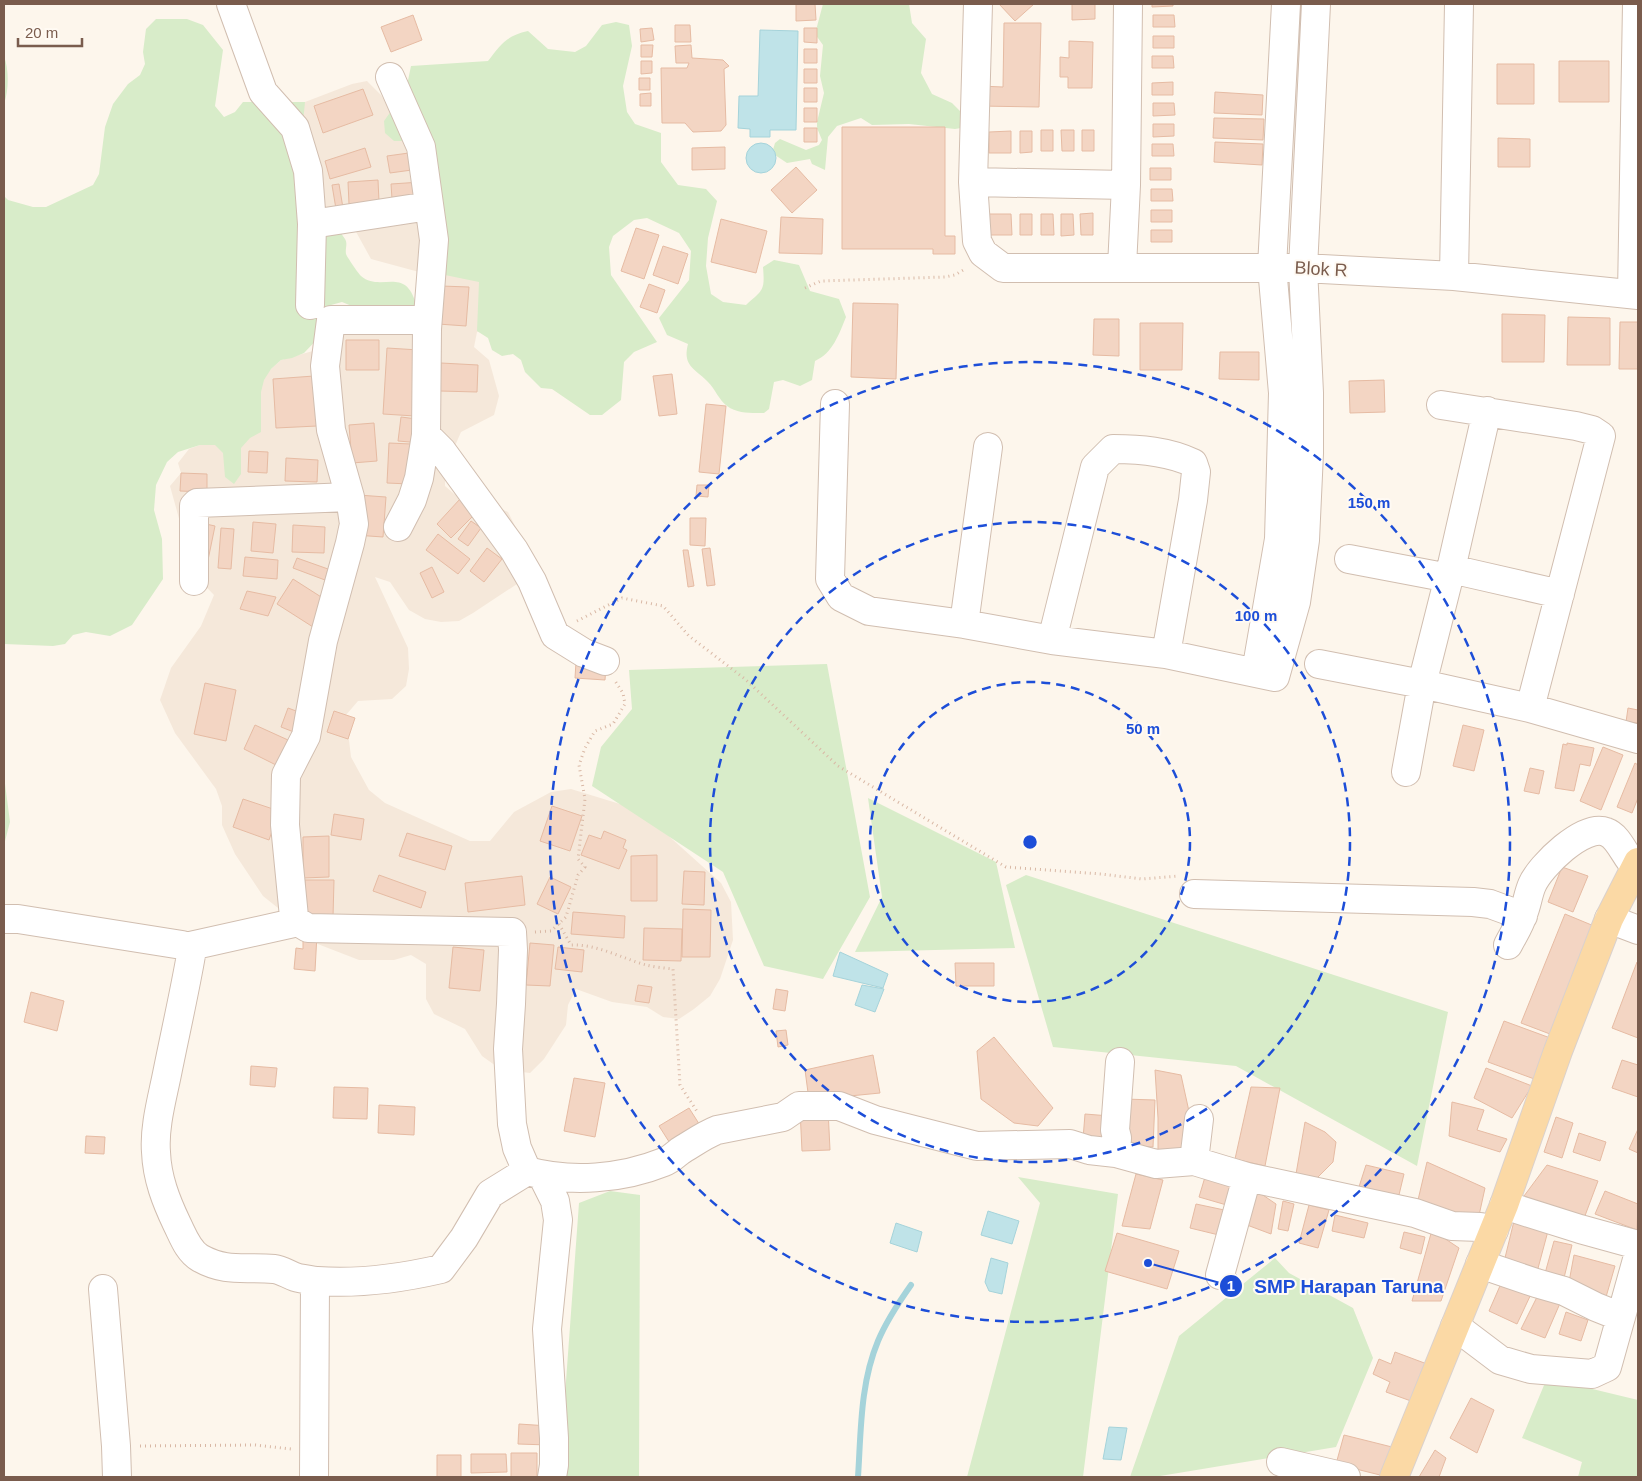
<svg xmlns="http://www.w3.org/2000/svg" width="1642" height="1481" font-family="Helvetica,sans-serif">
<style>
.residential{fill:#f5e8da}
.green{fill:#d8ecc9}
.water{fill:#bfe3e8;stroke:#a5d3da}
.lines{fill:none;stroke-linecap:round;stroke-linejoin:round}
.stream{stroke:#a5d3da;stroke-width:6}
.building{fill:#f3d5c3;stroke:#e6bba3}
.minor-casing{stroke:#d1beb0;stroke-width:30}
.major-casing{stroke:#dad1cd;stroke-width:30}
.path{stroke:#d9b8a5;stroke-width:3;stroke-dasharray:1 4;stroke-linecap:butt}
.minor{stroke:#fff;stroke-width:28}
.major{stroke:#fbd9a5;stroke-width:28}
.ring{fill:none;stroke:#1d4ed8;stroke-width:2.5;stroke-dasharray:9 6}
.labels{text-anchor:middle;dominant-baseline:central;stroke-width:4;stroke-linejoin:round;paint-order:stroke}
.street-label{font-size:18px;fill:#7a5c4d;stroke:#fffaf3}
.centre{fill:#1d4ed8;stroke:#fffaf3;stroke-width:2.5}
.ring-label{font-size:15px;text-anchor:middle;font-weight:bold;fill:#1d4ed8;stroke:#fffaf3;stroke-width:4;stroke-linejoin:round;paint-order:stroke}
.leader{fill:none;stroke:#1d4ed8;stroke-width:2}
.callout-dot{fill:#1d4ed8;stroke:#fffaf3;stroke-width:2}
.mark-label{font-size:15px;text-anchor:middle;font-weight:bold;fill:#fff}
.callout-label{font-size:19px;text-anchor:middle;font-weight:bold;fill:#1d4ed8;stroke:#fffaf3;stroke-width:4;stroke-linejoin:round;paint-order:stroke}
</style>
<rect width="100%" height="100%" fill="#fdf6ec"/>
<path class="residential" d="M367 81 381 95 494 281 511 315 477 332 474 347 489 360 499 396 494 415 461 432 445 469V486L460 499 490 504 508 512 517 530 525 567 517 584 473 613 459 621 441 622 425 619 409 610 390 582 375 577 408 648 409 669 406 686 392 699 358 701 346 715 351 757 369 790 385 803 470 841H490L514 812 551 792 571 789 633 808 652 821 721 883 731 902 733 940 720 979 710 996 694 1009 679 1019 663 1017 647 1007 612 1002 576 989 568 1005 566 1025 544 1059 530 1073 514 1071 496 1066 482 1056 465 1029 434 1014 426 999V964L411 955 394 960H359L310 941 288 916 263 896 235 854 222 825V806L216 789 175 733 160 700 171 668 201 626 214 595 186 566 188 551 170 486 181 473 178 463 189 449 200 445 255 378 271 369 281 360 327 347 333 331 416 304 419 272 371 259 355 230 324 220 295 128 305 102 352 84Z"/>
<path class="green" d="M823 4H909L912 23 926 39 921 73 932 94 952 103 967 118 961 128 955 129 909 124 872 125 861 118 837 126 828 137 825 170 812 164 810 159 787 163 772 153 775 143 780 139 806 150 819 145 822 140 817 128V122L824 93 820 76 823 45 815 34Z
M156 19H187L203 25 223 50 215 106 224 117 235 112 243 102H305L297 183C313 201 332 219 345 239 348 244 345 248 346 254 347 257 358 273 361 276 381 293 405 265 416 304L409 315 364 311 342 302 331 305 325 331 304 353 292 358 281 360 271 369 264 380 261 392V432L250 438 241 448V474L234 484 225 477 223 453 215 445H200L178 452 167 462 156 485 154 510 162 539 163 579 132 625 110 636 86 632 73 635 65 644 53 646 4 644V196L8 200 33 207H46L93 185 99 174 105 127 113 104 128 84 140 75 145 64 143 52 146 29Z
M616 22 629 25 632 46 623 86 627 112 635 124 661 133V162L678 185 706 189 717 201 708 238 706 266 711 294 723 302 746 305C763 290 765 291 763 267L774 260 799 265 810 291 839 299 846 317C839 334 833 353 815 361L812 380 800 386 783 380 774 382 769 409 764 413C752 413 738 414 727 406 719 400 715 389 708 382 696 369 682 367 688 344L667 335 659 318 689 280 691 251 679 233 647 218 634 220 613 236 609 247 611 275 657 342 634 352 624 362 621 400 602 415H590L552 389 541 388 525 372 521 360 513 354 502 356 492 350 488 338 477 331 479 282 445 275 417 141H394L385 133 384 121 406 90 411 66 488 61C501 44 506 36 528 31L548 49 575 52 586 46 602 25Z
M4 56C9 70 9 89 4 104Z
M827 664 870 897 823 979 764 966 723 872 592 786 601 747 632 709 629 670Z
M4 776 10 822 4 845Z
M868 798 996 862 1015 948 855 952 882 897Z
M1026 875 1448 1012 1417 1166 1236 1066 1053 1047 1006 885Z
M1018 1177 1118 1194 1083 1477H967L1040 1203Z
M610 1191 640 1195 639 1477H559L579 1203Z
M1275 1258 1289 1273 1353 1308 1373 1358 1336 1447 1154 1477H1130L1179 1336Z
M1547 1378 1638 1400V1477H1578L1582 1462 1522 1438Z"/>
<path class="water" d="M760 30 798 31 796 130H770V137H750V129L738 128 739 96H758Z
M746 158a15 15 0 1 1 30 0a15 15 0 1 1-30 0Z
M840 952 888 974 883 988 833 976Z
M862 985 884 989 875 1012 855 1005Z
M988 1211 1019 1221 1012 1244 981 1235Z
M896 1223 922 1232 917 1252 890 1243Z
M991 1258 1008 1263 1002 1294 989 1291 985 1282Z
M1109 1427 1127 1428 1121 1460 1103 1459Z"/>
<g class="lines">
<path class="stream" d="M858 1477C861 1432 860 1384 878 1341 886 1322 899 1302 911 1285"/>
</g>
<path class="building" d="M796 4H815L816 20 796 21Z
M999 4H1034L1015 21Z
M1072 4H1095V19L1072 20Z
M1152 4H1173V6L1152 7Z
M413 15 422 40 391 52 381 27Z
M1153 15H1174L1175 27H1153Z
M1004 23H1041L1039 107 980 106V86L1003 87Z
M675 25H690L691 42H675Z
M652 28 654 40 641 42 640 29Z
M804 28H817V43L804 42Z
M1153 36H1174V48H1153Z
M1069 41 1093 42 1092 88H1068V77H1060V57L1069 58Z
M641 45H653L652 57H641Z
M691 45 692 58 723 60 729 66 724 69 726 125 721 131 693 132 685 123H662L661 68H687L689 63H676L675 46Z
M804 49H817V63H804Z
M1152 56H1173L1174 68H1152Z
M641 61H652V73L641 74Z
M1559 61H1609V102H1559Z
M1497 64H1534V104H1497Z
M804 69H817V83H804Z
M639 78H650V90H639Z
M1173 82V95H1152V83Z
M804 88H817V102H804Z
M363 89 373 115 323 133 314 106Z
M1215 92 1263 95 1262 115 1214 113Z
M651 93V106H640V94Z
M1153 103H1174L1175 115 1153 116Z
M804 108H817V122H804Z
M1214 118 1264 119 1263 140 1213 138Z
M1153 124H1174V136L1153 137Z
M842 127H945V236H955V254H933V249H842Z
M804 128H817V142H804Z
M1041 130H1053V151H1041Z
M1061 130H1074V151H1062Z
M1082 130H1094V151H1082Z
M1011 131V153H989V132Z
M1020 131H1032V152L1020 153Z
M1498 138 1530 139V167H1498Z
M1215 142 1263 144 1262 165 1214 162Z
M1152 144H1173L1174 156H1152Z
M725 147V169L692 170V148Z
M365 148 371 167 330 179 325 161Z
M416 152 419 169 390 173 387 156Z
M796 167 817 190 792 213 771 190Z
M1150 168H1171V180H1150Z
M378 180 379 202 349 204 348 182Z
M421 182 422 197 392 199 391 184Z
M339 184 343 208 336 209 332 185Z
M1151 189H1172L1173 201H1151Z
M1151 210H1172V222H1151Z
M1093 213V235H1081L1080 214Z
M989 214H1011L1012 235H989Z
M1020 214H1032V235H1020Z
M1041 214H1053L1054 235H1041Z
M1061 214H1073L1074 235 1061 236Z
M781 217 823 219 822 254 779 253Z
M721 219 767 231 756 273 711 262Z
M636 228 659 235 644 279 621 271Z
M1151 230H1172V242H1151Z
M663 246 688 254 678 284 653 275Z
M649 284 665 290 657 313 640 307Z
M441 286 469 287 466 326 438 324Z
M853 303 898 304 896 379 851 377Z
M1502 314 1545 315 1544 362H1502Z
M1568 317 1610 318V365H1567Z
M1094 319H1119V356L1093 355Z
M1620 322H1638V369H1619Z
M1140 323H1183L1182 370H1140Z
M346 340H379V370H346Z
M387 348 419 350 415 416 383 414Z
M1220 352H1259V380L1219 379Z
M441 363 478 365 477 392 440 391Z
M672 374 677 414 659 416 653 376Z
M314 376 317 426 276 428 273 379Z
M1384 380 1385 412 1350 413 1349 381Z
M706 404 726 406 719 474 699 472Z
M401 417 425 420 422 443 398 441Z
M374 423 377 461 352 463 349 425Z
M389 443 411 444 409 484 387 483Z
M249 451 268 452 267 473 248 472Z
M286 458 318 460 317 482 285 481Z
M181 473 207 474V492L180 491Z
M697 485H709L708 497 696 496Z
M358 495 386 497 383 537 355 535Z
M460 499 475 514 451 538 437 524Z
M690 518H706L705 546 690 545Z
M471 521 481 528 468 546 458 539Z
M253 522 276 524 273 553 251 551Z
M206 524 215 526 207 565Z
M293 525 325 527 324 553 292 552Z
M221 528 234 529 231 569 218 568Z
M438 534 470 559 458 574 426 550Z
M487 548 502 559 484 582 470 571Z
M710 548 715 585 707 586 702 549Z
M683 550H688L694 586 688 587Z
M245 557 278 560 277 579 243 576Z
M297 558 328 569 325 580 293 568Z
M432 567 444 592 432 598 420 573Z
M293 579 329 602 313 627 277 604Z
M247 591 276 597 268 616 240 609Z
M576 662 606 665 605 680 575 678Z
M205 683 236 690 226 741 194 734Z
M288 708 307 715 299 734 281 727Z
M1628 708 1638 710V723L1626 722Z
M334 711 355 718 348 739 327 732Z
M255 725 288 740 276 765 244 749Z
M1463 725 1484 730 1474 771 1453 766Z
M1567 743 1594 748 1590 766 1580 764 1574 791 1555 788 1563 744 1567 745Z
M1603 747 1623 755 1601 810 1580 801Z
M1635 763 1638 765V798L1632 813 1617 807Z
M1530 768 1544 771 1539 794 1524 791Z
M243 799 279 811 269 840 233 827Z
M552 806 582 816 570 851 540 841Z
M334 814 364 819 361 840 331 835Z
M604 831 626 840 623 848 627 850 619 869 581 855 589 835 601 839Z
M407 833 452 846 445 870 399 856Z
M329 836V877L303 878V837Z
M657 855V901H631V856Z
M1562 867 1588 876 1573 912 1548 902Z
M684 871 705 872 704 905 682 904Z
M379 875 426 892 421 908 373 891Z
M522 876 525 905 468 912 465 883Z
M550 877 571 887 558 914 537 904Z
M305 880H334L333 917H305Z
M683 909 711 910 710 957H682Z
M573 912 625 916 624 938 571 934Z
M1565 914 1594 926 1550 1034 1521 1023Z
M644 928 682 929 681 961 643 960Z
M303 933 317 934 315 971 294 969 296 948 303 949Z
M530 943 554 945 550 986 526 985Z
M453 947 484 950 480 991 449 988Z
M558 947 584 950 582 972 555 969Z
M1637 962 1638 963V1038L1612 1028Z
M955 963H994V986H956Z
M638 985 652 987 649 1003 635 1001Z
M776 989 788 991 785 1011 773 1009Z
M31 992 64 1001 57 1031 24 1022Z
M1504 1021 1553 1039 1537 1080 1488 1062Z
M786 1030 788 1045 778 1047 776 1031Z
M994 1037 1053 1108 1038 1126 1014 1123 981 1099 977 1051Z
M873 1055 880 1093 809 1100 805 1070Z
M1622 1060 1638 1065V1097L1612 1088Z
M251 1066 277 1068 275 1087 250 1085Z
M1486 1068 1532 1086 1512 1118 1474 1098Z
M1155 1070 1181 1075 1190 1116 1186 1159 1158 1153V1118Z
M574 1078 605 1083 595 1137 564 1131Z
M334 1087 368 1088 367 1119 333 1118Z
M1251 1087 1280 1088 1265 1166 1235 1159Z
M1124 1099 1155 1100 1153 1147 1122 1146Z
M1452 1102 1484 1110 1477 1130 1507 1139 1500 1152 1449 1136Z
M379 1105 415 1107 414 1135 378 1133Z
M689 1108 703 1130 673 1148 659 1126Z
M828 1109 830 1150 802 1151 800 1110Z
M1085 1114 1110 1116 1108 1141 1083 1139Z
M1556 1117 1573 1123 1562 1158 1544 1152Z
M1305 1122 1325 1132 1336 1142 1333 1162 1317 1178 1296 1174Z
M1638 1129V1153L1629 1149Z
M1579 1133 1606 1142 1600 1161 1573 1152Z
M86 1136 105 1137 104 1154 85 1153Z
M1427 1162 1485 1188 1478 1220 1418 1200Z
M1366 1165 1404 1174 1398 1199 1357 1193Z
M1547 1165 1598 1181 1583 1221 1524 1196Z
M1136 1174 1163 1180 1150 1229 1122 1226Z
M1205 1177 1235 1185 1230 1206 1199 1197Z
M1254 1189 1276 1204 1271 1234 1239 1222Z
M1605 1191 1638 1204 1637 1230 1595 1214Z
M1283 1201 1294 1204 1288 1231 1278 1229Z
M1196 1204 1229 1211 1223 1236 1190 1228Z
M1309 1205 1329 1210 1318 1248 1299 1243Z
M1335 1215 1368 1223 1364 1238 1332 1231Z
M1514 1221 1548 1231 1537 1272 1504 1262Z
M1432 1230 1459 1248 1441 1301H1412Z
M1404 1232 1425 1237 1421 1254 1400 1248Z
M1117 1233 1179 1251 1167 1289 1105 1271Z
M1554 1241 1572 1245 1563 1282 1544 1277Z
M1574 1255 1615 1266 1606 1297 1569 1282Z
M1503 1279 1532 1292 1517 1324 1489 1311Z
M1539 1293 1561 1301 1545 1338 1521 1329Z
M1566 1312 1588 1320 1581 1341 1559 1334Z
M1395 1352 1427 1364 1411 1401 1386 1392 1390 1382 1373 1374 1379 1359 1391 1364Z
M1471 1398 1494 1410 1477 1453 1450 1438Z
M519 1424 549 1426 548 1445 518 1444Z
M1344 1435 1396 1448 1380 1475 1336 1464Z
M1435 1450 1446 1458 1439 1477H1419Z
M511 1453H537V1477H511Z
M471 1454H506L507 1472 471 1473Z
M437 1455H461V1477H437Z"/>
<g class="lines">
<defs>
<path id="minor" d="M231 4 263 92 295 128 308 171 312 224 310 305
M978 4 973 182 977 241 983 253 1003 268H1303L1454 276 1638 295
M390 77 421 147 434 240 427 329 426 435 442 451 514 550 532 581 555 635 584 653 605 661
M973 182 1126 185
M312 224 429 206
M1122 267 1126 185 1128 4
M1454 276 1459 4
M1632 294 1637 4
M835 404 830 579 841 597 869 611 964 624 1052 640 1166 654 1275 677 1296 602 1305 540 1309 453V393L1303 268 1316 4
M1441 405 1576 426 1592 430 1601 436 1530 708
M350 497 354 524 350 543 323 641 306 736 286 775 285 825 294 917 298 922 308 928 512 932 513 950 511 1004 508 1049 512 1124 517 1148 527 1171
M398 527 412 500 419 478 426 435
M1349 559 1449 578
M1451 569 1560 594
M194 581V506L197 503 350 497 331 430 325 366 331 320H427
M964 624 988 447
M1052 640 1095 467 1113 449C1140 449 1168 451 1193 463L1196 472 1193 500 1166 654
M1319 664 1422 684 1530 708 1638 739
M1256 672 1279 539 1283 393 1272 267 1286 4
M1406 772 1422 684 1451 569 1487 411
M1194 894 1473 902 1490 904 1523 916
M4 919H18L182 945 186 947 298 922
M1609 919 1638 930
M1508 945C1513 935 1520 925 1523 914 1527 905 1528 894 1532 885 1540 866 1584 823 1606 832 1620 837 1625 858 1636 867
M186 947 189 950 191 955C184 995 175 1034 167 1074 162 1099 154 1127 156 1152 157 1178 166 1201 177 1224 183 1236 188 1251 200 1258 227 1273 245 1266 274 1269 282 1270 287 1274 295 1277 301 1279 310 1280 317 1281 357 1284 402 1278 441 1269L464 1238 490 1194 527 1171C571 1183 622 1179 664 1162 670 1160 675 1155 680 1151 692 1144 704 1135 717 1130L783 1117 799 1106H839L875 1120 977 1146 1070 1144 1089 1150 1116 1153 1156 1164 1194 1161 1247 1177 1415 1213 1452 1226 1480 1227 1494 1230
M1116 1153 1117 1138 1115 1130 1120 1062
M1194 1161 1199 1119
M542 1175 555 1201 558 1220 547 1329 554 1438V1465L552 1477
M1504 1205 1580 1229 1638 1245
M1480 1264 1536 1283 1564 1291 1596 1307 1621 1317
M1220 1275 1247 1177
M103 1289 116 1446 117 1477
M1455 1326 1500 1360 1531 1369 1592 1374 1607 1367 1638 1256
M1281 1462 1346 1477
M314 1477 315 1281"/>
<path id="major" d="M1394 1477 1504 1205 1558 1051 1609 919 1638 862"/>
</defs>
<use href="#minor" class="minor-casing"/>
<use href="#major" class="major-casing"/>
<path class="path" d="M805 288 821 281 945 277 955 275 965 269
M577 621 622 598 663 606 689 636 745 679 838 766 1006 867 1101 874 1142 879 1179 876
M559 924 571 945C597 944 621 958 646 965 654 967 664 968 673 969L680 1085 698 1113
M535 932 551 931 566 917 578 875 585 867 578 859 585 799 579 765 585 748 595 731 613 724 625 704 623 693 615 681
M140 1446 255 1445 291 1449"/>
<use href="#minor" class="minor"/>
<use href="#major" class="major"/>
</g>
<g class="ring">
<circle cx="1030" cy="842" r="160"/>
<circle cx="1030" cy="842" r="320"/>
<circle cx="1030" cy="842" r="480"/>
</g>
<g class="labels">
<g class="street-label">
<text transform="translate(1321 269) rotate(3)">Blok R</text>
</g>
</g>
<circle cx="1030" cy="842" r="8" class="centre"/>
<g class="ring-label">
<text x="1369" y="508">150 m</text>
<text x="1256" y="621">100 m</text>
<text x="1143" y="734">50 m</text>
</g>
<path class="leader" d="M1148 1263L1231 1286"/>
<g class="callout-dot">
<circle cx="1148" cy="1263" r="5"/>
<circle cx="1231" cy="1286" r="12"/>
</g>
<g class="mark-label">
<text x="1231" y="1291">1</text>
</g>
<g class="callout-label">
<text x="1349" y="1293">SMP Harapan Taruna</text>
</g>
<rect width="1642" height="1481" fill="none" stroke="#7a5c4d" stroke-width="10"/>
<path d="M18 38v8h64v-8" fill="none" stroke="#7a5c4d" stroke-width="2.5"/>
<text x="25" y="38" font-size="15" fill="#7a5c4d" stroke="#fffaf3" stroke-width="4" paint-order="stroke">20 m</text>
</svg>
